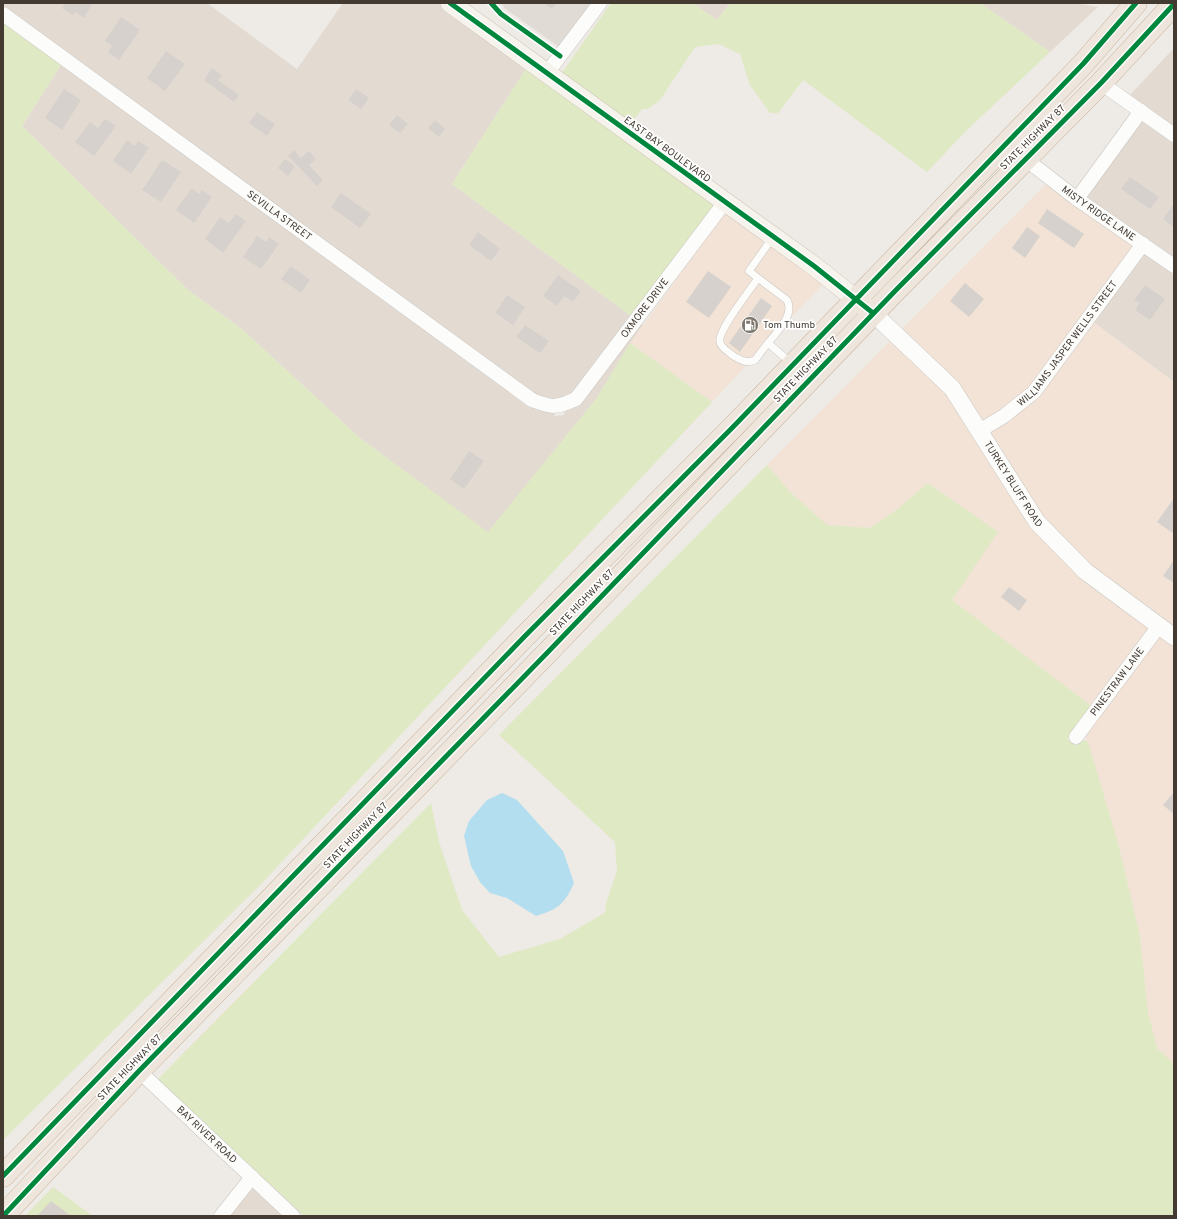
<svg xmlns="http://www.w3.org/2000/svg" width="1177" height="1219" font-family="Overpass,sans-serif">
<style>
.residential{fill:#e3dbd2}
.commercial{fill:#f2e3d6}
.industrial{fill:#e1dbd6}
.green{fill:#dfe9c3}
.water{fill:#b2deef}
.building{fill:#d6d1cc}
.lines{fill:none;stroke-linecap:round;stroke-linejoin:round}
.service-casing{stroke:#cac6c1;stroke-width:8}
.minor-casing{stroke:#cac6c1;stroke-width:15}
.tertiary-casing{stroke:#cac6c1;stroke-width:18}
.secondary-casing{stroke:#cfc8bd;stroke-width:20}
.trunk-casing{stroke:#c7b49f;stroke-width:23}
.service{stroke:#fcfcfb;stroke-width:7}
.minor{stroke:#fcfcfb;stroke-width:14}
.tertiary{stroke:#fcfcfb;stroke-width:17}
.secondary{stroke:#f6f2ec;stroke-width:19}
.trunk{stroke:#eee6dc;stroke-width:22}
.cycleway-casing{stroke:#fff;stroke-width:8}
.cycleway{stroke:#00873e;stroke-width:5}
.labels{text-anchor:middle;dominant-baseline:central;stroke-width:3.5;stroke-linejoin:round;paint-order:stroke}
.street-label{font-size:10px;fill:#433a32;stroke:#fff}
.poi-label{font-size:10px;fill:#433a32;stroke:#fff;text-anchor:start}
</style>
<rect width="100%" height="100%" fill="#eeeae5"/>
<path class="residential" d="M3 3H207L297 69 343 3H438L527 67 452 184 631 316 572 393 559 400 535 394 3 5Z
M692 3H730L717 20Z
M980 3H1073L1098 7 1050 52Z
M1174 48V126L1130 95Z
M61 65 527 406 540 411 554 413 555 416 564 415 565 411 578 405 641 323 643 325 596 399 488 533 361 439 244 331 187 289 22 126Z
M1141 121 1174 143V257L1086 196Z
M1144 254 1174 275V382L1093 322Z
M252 1187 283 1216H229Z"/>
<path class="commercial" d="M1046 184 1133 246 1029 387 1001 410 982 422 901 330Z
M726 212 824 283 712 402 630 343Z
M1093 322 1174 382V628L1089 565 1043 517 989 433Z
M891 340 947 393 1032 527 1150 628 1090 708V705L951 600 998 532 928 483 895 511 870 528 827 525 791 493 767 465Z
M1160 635 1174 646V1064L1157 1048 1148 1013 1140 936 1118 843 1086 740V733Z"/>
<path class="industrial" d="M501 3H592L559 47 506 9Z"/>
<path class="green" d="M611 3H692L717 20 730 3H980L1050 52 966 131 927 172 803 80 778 113H770L750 85 740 54 719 44 695 47 660 100 648 109H642L630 125 561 74Z
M3 23 61 65 22 126 187 289 244 331 361 439 488 532 596 399 630 343 712 402 262 883 3 1140Z
M527 67 716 204 631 316 452 184Z
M767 465 791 493 827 525 870 528 895 511 928 483 998 532 952 600 1090 705V708L1067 739 1076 746 1082 739 1088 742 1118 843 1140 936 1148 1013 1157 1048 1174 1064V1216H304L158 1079 431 803 439 842 462 910 499 957 560 939 606 912 605 906 617 871 615 842 499 735Z
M53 1187 93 1216H25Z"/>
<path class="water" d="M502 793 517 800 563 851 574 883C564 905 558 909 536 916L507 898 490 893 480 882 471 866 464 836 469 821 487 800Z"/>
<path class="building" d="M66 3H93L84 18 75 12 73 15 62 8Z
M544 3H556L552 9Z
M121 17 140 30 119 60 108 52 112 46 105 41Z
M166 51 185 64 165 91 147 78Z
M212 68 222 75 218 80 239 95 234 102 204 80Z
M64 89 81 100 62 130 45 118Z
M356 89 369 98 361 109 348 100Z
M257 112 275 124 267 136 249 123Z
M397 115 408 124 400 133 389 125Z
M105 119 116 126 94 156 75 142 90 122 98 128Z
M435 120 445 129 439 137 428 128Z
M127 140 135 146 138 141 149 148 131 174 113 161Z
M294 150 301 158 309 151 316 159 309 165 323 180 317 186 288 156Z
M285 159 295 166 288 176 278 168Z
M162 160 181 172 161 202 142 190Z
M1130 177 1159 197 1150 209 1121 189Z
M192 188 199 194 202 190 212 197 194 223 176 210Z
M341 193 371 214 360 228 331 207Z
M1173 205 1174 206V227L1163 219Z
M1047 209 1084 234 1074 248 1038 223Z
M236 214 246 221 223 253 205 239 220 217 229 223Z
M1027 227 1040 236 1025 258 1012 248Z
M478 232 500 249 491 261 469 245Z
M257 236 266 242 269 237 279 244 261 269 243 257Z
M291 266 310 280 301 293 281 279Z
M708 271 731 287 709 318 686 302Z
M558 275 581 291 573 302 564 296 557 306 543 296Z
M965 283 984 299 969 317 950 301Z
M1145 285 1165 299 1150 320 1135 310 1140 303 1134 300Z
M507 295 525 307 513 325 495 313Z
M761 298 772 306 740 352 729 343Z
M525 325 549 341 540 353 516 337Z
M469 451 484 461 464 489 450 479Z
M1174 498V534L1157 522Z
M1174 560V583L1163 576Z
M1009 587 1027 600 1019 611 1001 597Z
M1174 792V814L1163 805Z
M51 1201 71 1216H37Z"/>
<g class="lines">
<defs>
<path id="service" d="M758 278 749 271 773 237
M768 343C777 332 795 315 787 300L758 278C751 289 717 331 720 342 721 348 728 351 732 355 740 360 747 364 755 360L768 343 791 363"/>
<g id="minor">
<path id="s1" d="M3 14 532 400C552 408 556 408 576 399L725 202"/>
<path d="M547 73 600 3"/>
<path d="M1101 83 1174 135"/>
<path id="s2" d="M1024 158 1077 199 1174 266"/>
<path d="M1077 199 1141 111"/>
<path id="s3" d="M979 431 1004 416 1034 392 1143 244"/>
<path id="s4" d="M1076 737 1159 626"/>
<path id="s5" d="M124 1051 139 1071 293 1216"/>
<path d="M221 1216 252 1177"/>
</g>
<g id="tertiary">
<path id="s6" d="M873 313 952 388 1037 522 1085 571 1174 637"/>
</g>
<path id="secondary" d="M450 3 814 266 873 313"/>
<path id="trunk" d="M3 1176 525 636 732 428 1083 64 1136 3
M3 1216 139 1071 547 653 896 290 1101 83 1174 4"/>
</defs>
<use href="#service" class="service-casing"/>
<use href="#minor" class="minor-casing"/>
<use href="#tertiary" class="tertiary-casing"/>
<use href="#secondary" class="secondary-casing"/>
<use href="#trunk" class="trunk-casing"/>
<use href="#service" class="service"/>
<use href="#minor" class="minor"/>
<use href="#tertiary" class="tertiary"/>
<use href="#secondary" class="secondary"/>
<use href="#trunk" class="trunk"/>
<defs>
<path id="cycleway" d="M450 3 814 266 873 313
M491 3 501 14 560 56
M3 1176 525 636 732 428 1083 64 1136 3
M3 1216 139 1071 547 653 896 290 1101 83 1174 4"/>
</defs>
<use href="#cycleway" class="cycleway-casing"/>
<use href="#cycleway" class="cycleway"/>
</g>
<defs>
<symbol id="fuel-disc" viewBox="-11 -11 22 22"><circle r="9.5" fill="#7f7871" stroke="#fff"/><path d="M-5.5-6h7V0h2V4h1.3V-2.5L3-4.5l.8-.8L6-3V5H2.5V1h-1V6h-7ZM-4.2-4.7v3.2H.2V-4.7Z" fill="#fff"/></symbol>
</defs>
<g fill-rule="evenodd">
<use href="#fuel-disc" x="740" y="315" width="20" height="20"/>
</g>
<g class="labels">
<g class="street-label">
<text transform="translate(1033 138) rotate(-45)">STATE HIGHWAY 87</text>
<text transform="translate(667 150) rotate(36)">EAST BAY BOULEVARD</text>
<text stroke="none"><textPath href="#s2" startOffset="93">MISTY RIDGE LANE</textPath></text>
<text stroke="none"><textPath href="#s1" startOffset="342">SEVILLA STREET</textPath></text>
<text stroke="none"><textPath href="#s1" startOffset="815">OXMORE DRIVE</textPath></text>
<text stroke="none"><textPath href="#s3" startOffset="126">WILLIAMS JASPER WELLS STREET</textPath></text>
<text transform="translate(806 370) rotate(-46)">STATE HIGHWAY 87</text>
<text stroke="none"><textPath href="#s6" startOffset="223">TURKEY BLUFF ROAD</textPath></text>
<text transform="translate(582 603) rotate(-46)">STATE HIGHWAY 87</text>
<text stroke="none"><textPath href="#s4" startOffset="69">PINESTRAW LANE</textPath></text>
<text transform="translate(356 836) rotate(-46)">STATE HIGHWAY 87</text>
<text transform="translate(130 1068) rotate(-46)">STATE HIGHWAY 87</text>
<text stroke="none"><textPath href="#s5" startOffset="118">BAY RIVER ROAD</textPath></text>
</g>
<g class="poi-label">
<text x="763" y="325">Tom Thumb</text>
</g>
</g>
<rect width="1177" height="1219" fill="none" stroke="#433a32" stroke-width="8"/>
</svg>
